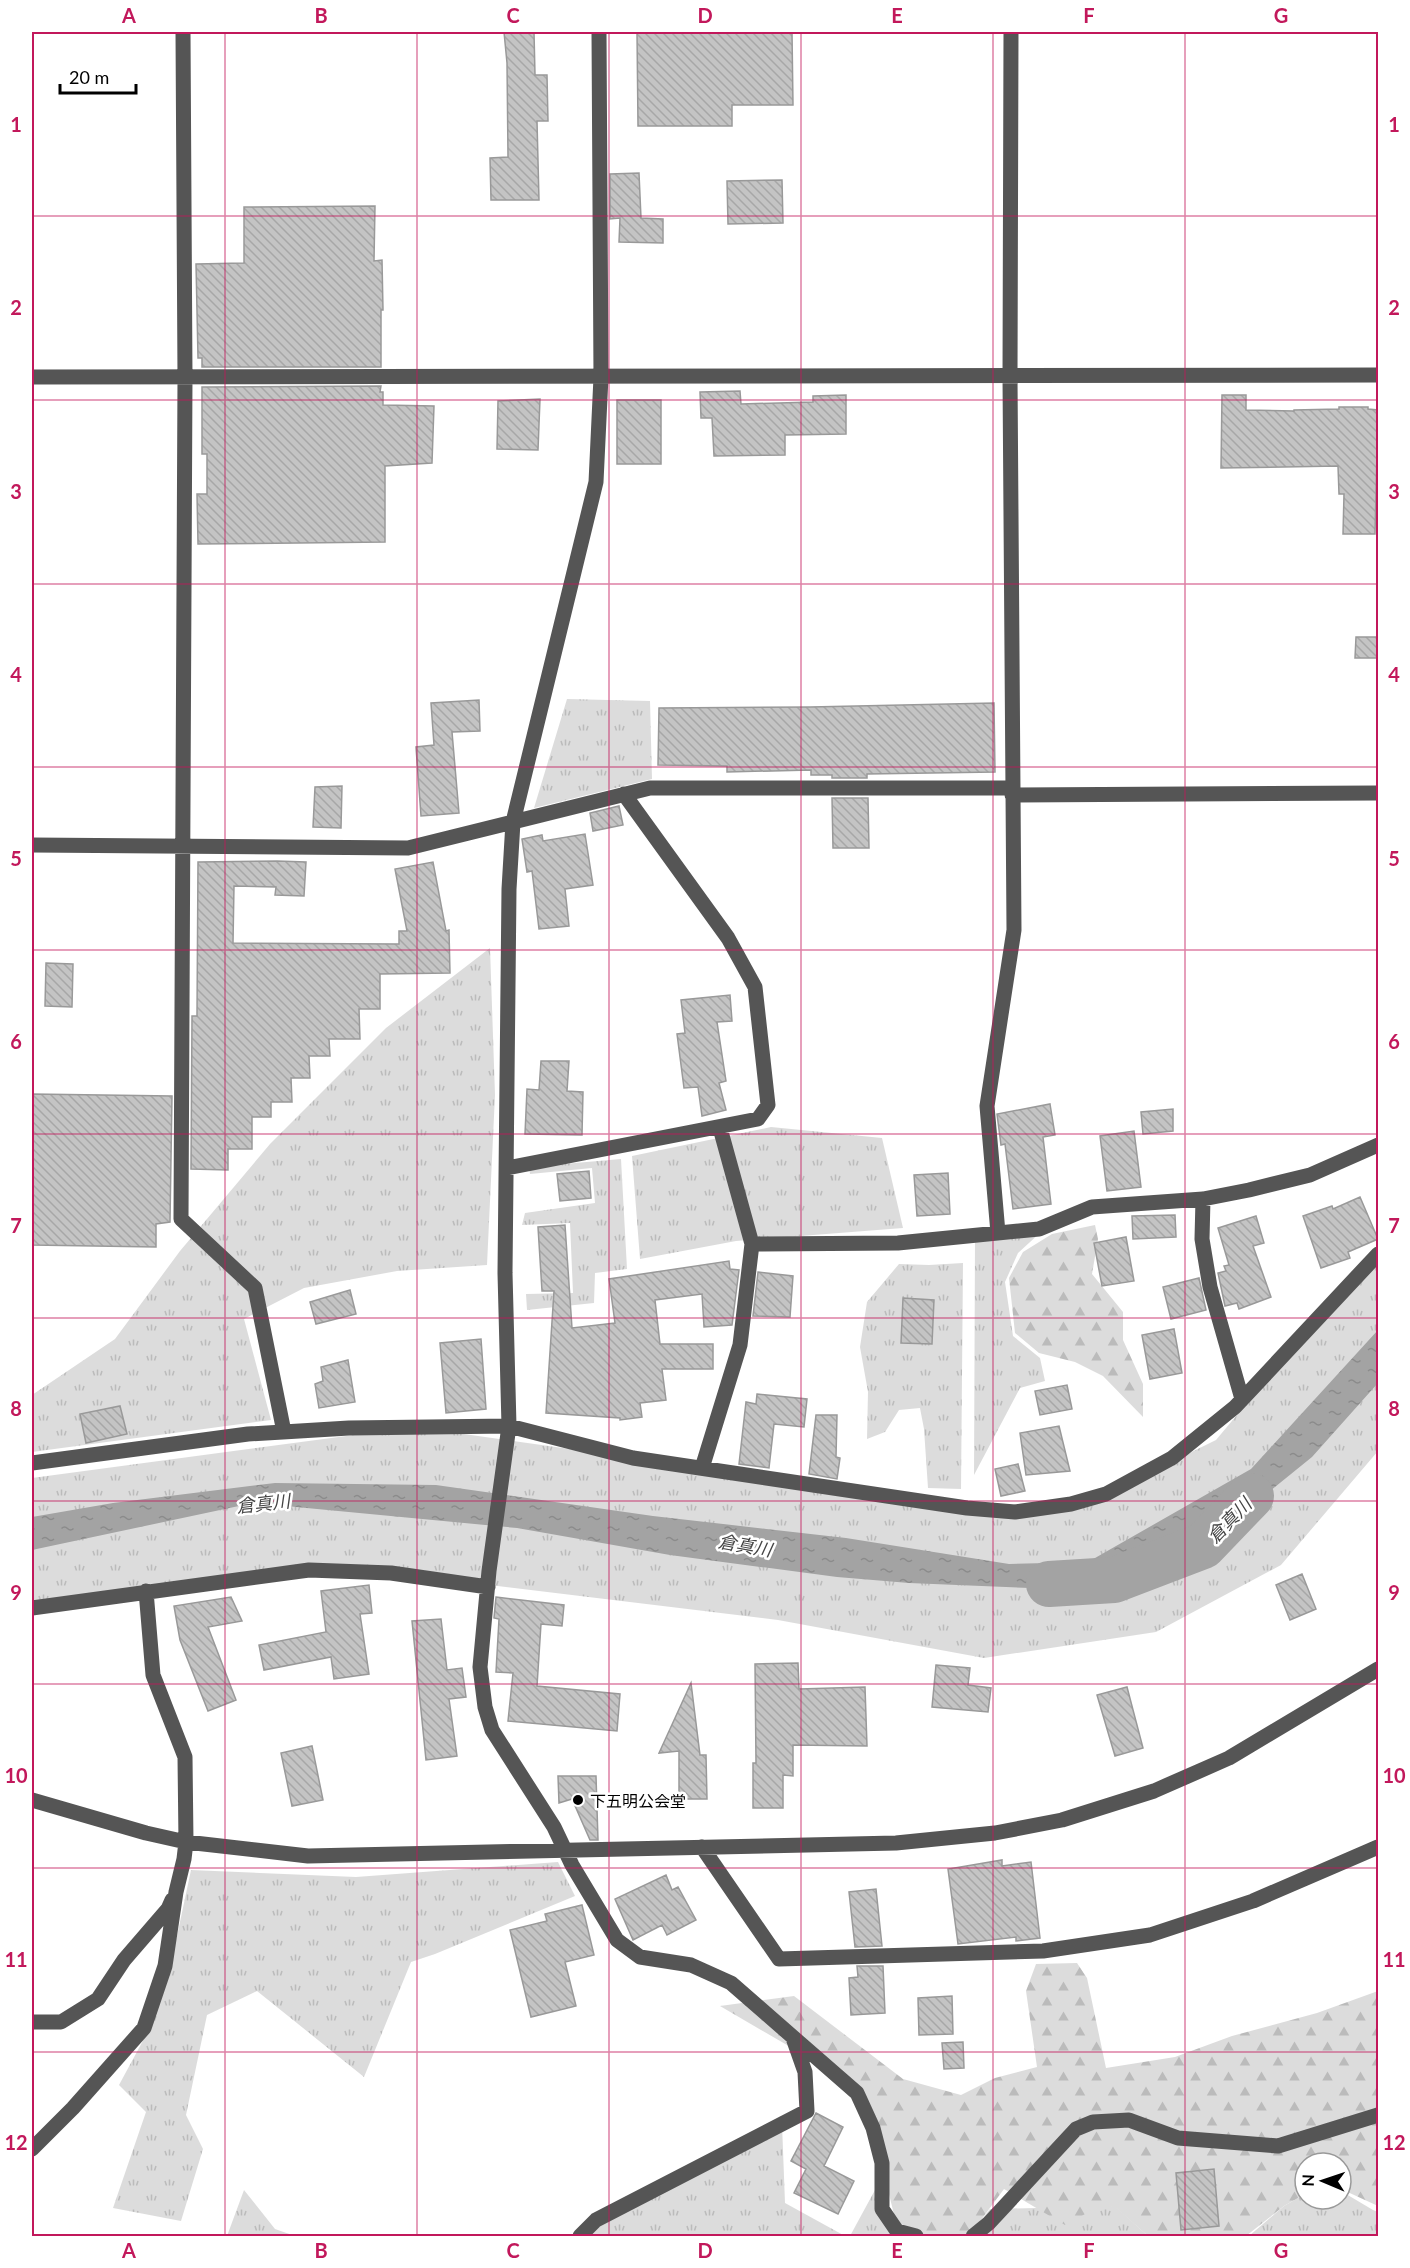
<svg xmlns="http://www.w3.org/2000/svg" width="1410" height="2268" font-family="Lato,'Noto Sans JP',sans-serif">
<style>
.grass{fill:url(#grass-tufts)}
.forest{fill:url(#forest-firs)}
.water{fill:url(#water-ripples)}
.lines{fill:none;stroke-linecap:round;stroke-linejoin:round}
.river{stroke:#a3a3a3;stroke-width:46}
.building{fill:url(#building-back-hatch);stroke:#999;stroke-width:1.5}
.minor{stroke:#555;stroke-width:15}
.grid{fill:none;stroke:#c2185b;stroke-width:1.5;stroke-opacity:0.55}
.poi-dot{fill:#000;stroke:#fff;stroke-width:2}
.labels{text-anchor:middle;dominant-baseline:central;stroke-width:5;stroke-linejoin:round;paint-order:stroke}
.poi-label{font-size:16px;fill:#000;stroke:#fff;text-anchor:start}
.water-label{font-size:18px;font-style:italic;fill:#444;stroke:#fff}
.neatline{fill:none;stroke:#c2185b;stroke-width:2}
.grid-label{font-size:20px;text-anchor:middle;font-weight:bold;fill:#c2185b}
</style>
<defs>
<pattern id="grass-tufts" width="24" height="20" patternUnits="userSpaceOnUse" patternTransform="scale(1.5)"><rect width="24" height="20" fill="#dcdcdc"/><path d="M3 7l-1-3M5 7V3M7 7l1-3M15 17l-1-3M17 17v-4M19 17l1-3" fill="none" stroke="#bbb"/></pattern>
<pattern id="forest-firs" width="22" height="20" patternUnits="userSpaceOnUse" patternTransform="scale(1.5)"><rect width="22" height="20" fill="#dcdcdc"/><path d="M5 1l3.5 6h-7zM16 11l3.5 6h-7z" fill="#bbb"/></pattern>
<pattern id="water-ripples" width="26" height="14" patternUnits="userSpaceOnUse" patternTransform="scale(1.5)"><rect width="26" height="14" fill="#a3a3a3"/><path d="M2 4q2-2 4 0t4 0M15 11q2-2 4 0t4 0" fill="none" stroke="#8b8b8b"/></pattern>
<pattern id="building-back-hatch" width="6" height="6" patternUnits="userSpaceOnUse" patternTransform="scale(1.5)"><rect width="6" height="6" fill="#c4c4c4"/><path d="M-1 5l2 2M0 0l6 6M5-1l2 2" fill="none" stroke="#a7a7a7"/></pattern>
</defs>
<rect width="100%" height="100%" fill="#fff"/>
<path class="grass" d="M567,699L650,701L652,779L534,808Z
M490,948L495,1095L487,1265L397,1271L304,1288L244,1319L271,1420L32,1452V1395L115,1339L180,1251L270,1144L386,1028Z
M771,1127L882,1138L903,1228L736,1241L640,1259L632,1156Z
M621,1159L627,1269L595,1273L594,1303L527,1310L526,1294L573,1293L570,1223L522,1225L525,1213L595,1203L592,1168L530,1174L529,1167Z
M1041,1232L1018,1253L1005,1282L1013,1336L1040,1358L1045,1381L1020,1388L974,1475L975,1241Z
M1378,1257V1451L1281,1565L1156,1632L984,1658L778,1620L391,1573L309,1570L32,1608V1478L414,1427L1015,1512L1106,1494L1216,1440L1324,1311Z
M963,1263L961,1489L928,1488L924,1429L920,1408L899,1410L885,1432L867,1439L868,1392L860,1347L867,1302L899,1264L929,1265Z
M558,1862L575,1896L435,1954L411,1962L364,2077L257,1991L207,2015L186,2115L203,2149L181,2221L113,2208L146,2112L119,2085L146,2035L177,1936L191,1870L356,1877Z
M782,2124L785,2203L845,2236H580Z
M881,2179L893,2236H850Z
M244,2190L275,2229L295,2236H227Z
M1341,2191L1373,2210L1378,2212V2236H1249L1284,2206L1305,2194V2199H1341Z
M1115,2206L1148,2236H969L990,2209Z"/>
<path class="forest" d="M1095,1225L1098,1239L1092,1274L1123,1312V1340L1143,1384V1417L1103,1376L1075,1362L1039,1353L1015,1333L1009,1278L1023,1252L1052,1234Z
M1077,1963L1087,1978L1106,2068L1175,2057L1232,2036L1317,2013L1378,1991V2206L1341,2189V2163H1305V2194L1284,2206L1246,2236H1148L1114,2206L1087,2213L1065,2225L1004,2189L969,2236H916L898,2231L873,2128L835,2073L720,2006L794,1996L903,2079L961,2095L995,2078L1037,2067L1026,1991L1036,1964Z"/>
<path class="water" d="M1378,1330V1383L1312,1457L1208,1541L1114,1580L1030,1588L909,1583L837,1577L670,1555L517,1528L253,1503L32,1550V1517L113,1503L275,1483L436,1485L653,1516L846,1538L1009,1564L1088,1562L1251,1469Z"/>
<g class="lines">
<path class="river" d="M1049,1584L1114,1580L1203,1546L1251,1496"/>
</g>
<path class="building" d="M504,32H534L535,75H547L548,121H537L539,200H491L490,158L508,157L507,63Z
M637,32H792L793,105H732V126H638Z
M639,173L641,218L663,219V243L619,242L620,218L610,219V174Z
M782,180L783,223L728,224L727,181Z
M375,206L374,261L382,260L383,310H381V367H202V358H198L196,264L244,263V207Z
M381,386L380,392H383V405L434,406L432,463L385,466V542L198,544L197,494H207V454H202V387Z
M740,391L741,404L813,402V396L846,395V434L785,435V455L714,456L712,418H701L700,392Z
M1222,395H1246V410L1294,411V410L1339,409V407H1368V409L1378,410L1375,534H1343L1344,494H1339L1338,466L1221,468Z
M540,399L538,450L497,449L498,401Z
M617,400H661V464H617Z
M1356,637H1378V658H1355Z
M479,700L480,731L452,732L459,813L421,816L416,747L434,745L431,703Z
M994,703L995,772L867,774V778H832V775H811V770L727,772V766L658,765L659,708L810,707Z
M342,786L341,828L313,827L315,787Z
M832,798H868L869,848H833Z
M619,806L623,825L593,831L590,813Z
M585,834L593,885L565,889L569,926L539,929L532,871L527,872L522,839L542,835L543,841Z
M277,861L306,862L304,896L275,895L276,887L234,886L233,943L399,944V931H407L395,869L433,862L446,931L449,930L450,973L380,974V1009H359L360,1039H329L330,1056H309L310,1078H291L292,1102H271V1117H252V1149H228V1170L191,1169L192,1016H197L198,862Z
M46,963L73,964L72,1007L45,1006Z
M730,995L732,1021L717,1022L726,1081L719,1083L726,1110L702,1116L698,1087L684,1088L677,1034L685,1033L681,1000Z
M541,1061H569L567,1091L583,1092L582,1135L525,1134L527,1089L539,1090Z
M32,1094L172,1096L170,1222L156,1224V1247L32,1245Z
M1050,1104L1055,1135L1043,1137L1051,1204L1013,1209L1005,1144L1001,1145L997,1114Z
M1173,1109V1131L1143,1134L1141,1112Z
M1134,1131L1141,1187L1107,1191L1100,1136Z
M589,1171L591,1198L560,1201L557,1174Z
M948,1173L950,1214L917,1216L914,1175Z
M1360,1197L1378,1239L1348,1252L1350,1258L1321,1268L1303,1216L1332,1206L1333,1209Z
M1175,1215L1176,1237L1133,1239L1132,1216Z
M1256,1216L1264,1243L1253,1246L1271,1297L1239,1309L1237,1303L1225,1306L1218,1273L1226,1271L1224,1266L1229,1265L1218,1228Z
M565,1225L572,1328L615,1323L609,1279L729,1261L730,1269L739,1270L732,1325L704,1327L702,1294L655,1300L660,1344H713V1369H662L666,1400L640,1403L642,1417L620,1420V1418L546,1413L554,1291H542L538,1227Z
M1126,1237L1134,1281L1102,1286L1094,1243Z
M758,1272L793,1276L790,1317L753,1316Z
M1199,1278L1206,1310L1171,1319L1163,1287Z
M350,1290L356,1314L316,1324L310,1302Z
M903,1298L934,1300L932,1344L901,1343Z
M1174,1329L1182,1373L1150,1379L1142,1335Z
M481,1339L486,1409L446,1413L440,1343Z
M348,1360L355,1402L319,1408L315,1384L323,1381L321,1367Z
M1067,1385L1072,1409L1040,1415L1035,1391Z
M757,1394L807,1399L804,1427L774,1424L769,1468L739,1464L746,1402L756,1404Z
M120,1406L127,1434L86,1443L80,1414Z
M816,1415H837L836,1457L840,1458L837,1479L809,1474Z
M1059,1426L1070,1471L1026,1475L1020,1433Z
M1018,1464L1025,1491L1001,1496L995,1469Z
M1302,1574L1316,1609L1290,1620L1276,1585Z
M369,1585L372,1613L360,1614L369,1674L334,1679L331,1657L264,1670L259,1645L326,1632L321,1591Z
M231,1597L242,1621L208,1627L236,1700L208,1711L180,1640L174,1606Z
M496,1597L564,1605L562,1626L541,1624L537,1686L620,1694L617,1731L508,1721L513,1673L496,1672L499,1619L494,1618Z
M441,1619L447,1670L462,1668L466,1697L449,1699L457,1756L426,1760L412,1621Z
M798,1663L799,1689L865,1687L867,1746L793,1745V1776L783,1775V1808H753V1763H756L755,1664Z
M936,1665L970,1668L968,1685L991,1688L988,1712L932,1707Z
M691,1683L700,1755H706L707,1799H679V1751L659,1753Z
M1127,1687L1143,1748L1115,1756L1097,1695Z
M312,1746L323,1800L292,1806L281,1753Z
M558,1776H596L598,1840H590L572,1799L559,1803Z
M1002,1860V1866L1031,1862L1040,1938L1016,1941V1937L958,1944L948,1869Z
M666,1875L672,1890L678,1887L696,1920L667,1935L662,1925L633,1940L615,1899Z
M876,1889L882,1946L855,1947L849,1892Z
M582,1905L594,1955L565,1962L576,2006L531,2017L510,1930L547,1921L545,1914Z
M857,1966H883L885,2013L851,2015L849,1978L858,1977Z
M952,1996L953,2034L919,2035L918,1998Z
M963,2042L964,2068L944,2069L942,2043Z
M816,2113L843,2127L824,2166L854,2181L838,2214L794,2193L806,2169L791,2161Z
M1214,2169L1219,2226L1181,2230L1176,2173Z"/>
<g class="lines">
<path class="minor" d="M183,32L185,377L181,1219L255,1288L284,1432
M599,32L601,377L596,482L513,822L509,889L505,1273L509,1426L489,1571L480,1667L485,1707L492,1730L554,1827L572,1865L617,1940L640,1957L691,1965L731,1983L857,2093L873,2128L882,2163V2209L897,2231L916,2236
M32,377L1378,375
M1012,795L1378,793
M32,845L408,848L650,788H1012
M507,1168L758,1119L768,1105L755,987L728,938L624,794
M1203,1199L1202,1239L1210,1287L1242,1399
M998,1233L987,1106L1014,930L1010,377L1011,32
M752,1244L898,1243L1039,1229L1092,1207L1203,1199L1249,1190L1310,1175L1378,1145
M32,1463L248,1434L349,1428L509,1426L633,1458L967,1508L1015,1512L1071,1504L1106,1494L1172,1458L1235,1407L1378,1254
M702,1468L740,1345L752,1244L720,1128
M32,1608L309,1570L391,1573L488,1587
M32,1800L146,1833L186,1842L308,1856L896,1843L995,1833L1062,1820L1154,1791L1229,1758L1378,1669
M702,1847L779,1959L1043,1951L1150,1935L1253,1901L1378,1847
M32,2022H61L98,1999L124,1960L168,1909L172,1900
M32,2149L73,2108L144,2028L165,1966L176,1892L184,1859L186,1842L185,1757L153,1675L146,1591
M580,2236L596,2220L807,2111L805,2072L793,2038
M973,2236L989,2223L1076,2129L1093,2122L1129,2120L1178,2138L1278,2146L1378,2115"/>
</g>
<path class="grid" d="M225,32V2236M417,32V2236M609,32V2236M801,32V2236M993,32V2236M1185,32V2236M32,216H1378M32,400H1378M32,584H1378M32,767H1378M32,950H1378M32,1134H1378M32,1318H1378M32,1501H1378M32,1684H1378M32,1868H1378M32,2052H1378"/>
<circle class="poi-dot" cx="578" cy="1800" r="6"/>
<g class="labels">
<g class="poi-label">
<text x="590" y="1800">下五明公会堂</text>
</g>
<g class="water-label">
<text transform="translate(263 1503) rotate(-6)">倉真川</text>
<text transform="translate(1229 1520) rotate(-46)">倉真川</text>
<text transform="translate(745 1545) rotate(10)">倉真川</text>
</g>
</g>
<rect width="1410" height="2268" fill="none" stroke="#ffffff" stroke-width="66"/>
<g transform="translate(1323 2181) rotate(272)"><circle r="28" fill="#ffffff" stroke="#999999" stroke-width="1.5"/>
<path d="M0-4.5L10 22L0 15L-10 22Z" fill="#000000"/>
<text y="-9" font-size="16" font-weight="bold" text-anchor="middle" fill="#000000">N</text>
</g>
<path d="M60 84v9h76v-9" fill="none" stroke="#000000" stroke-width="3"/>
<text x="69" y="84" font-size="18" fill="#000000" stroke="#ffffff" stroke-width="4.5" paint-order="stroke">20 m</text>
<rect x="33" y="33" width="1344" height="2202" class="neatline"/>
<g class="grid-label">
<text x="129" y="23">A</text>
<text x="321" y="23">B</text>
<text x="513" y="23">C</text>
<text x="705" y="23">D</text>
<text x="897" y="23">E</text>
<text x="1089" y="23">F</text>
<text x="1281" y="23">G</text>
<text x="16" y="132">1</text>
<text x="1394" y="132">1</text>
<text x="16" y="315">2</text>
<text x="1394" y="315">2</text>
<text x="16" y="499">3</text>
<text x="1394" y="499">3</text>
<text x="16" y="682">4</text>
<text x="1394" y="682">4</text>
<text x="16" y="866">5</text>
<text x="1394" y="866">5</text>
<text x="16" y="1049">6</text>
<text x="1394" y="1049">6</text>
<text x="16" y="1233">7</text>
<text x="1394" y="1233">7</text>
<text x="16" y="1416">8</text>
<text x="1394" y="1416">8</text>
<text x="16" y="1600">9</text>
<text x="1394" y="1600">9</text>
<text x="16" y="1783">10</text>
<text x="1394" y="1783">10</text>
<text x="16" y="1967">11</text>
<text x="1394" y="1967">11</text>
<text x="16" y="2150">12</text>
<text x="1394" y="2150">12</text>
<text x="129" y="2258">A</text>
<text x="321" y="2258">B</text>
<text x="513" y="2258">C</text>
<text x="705" y="2258">D</text>
<text x="897" y="2258">E</text>
<text x="1089" y="2258">F</text>
<text x="1281" y="2258">G</text>
</g>
</svg>
